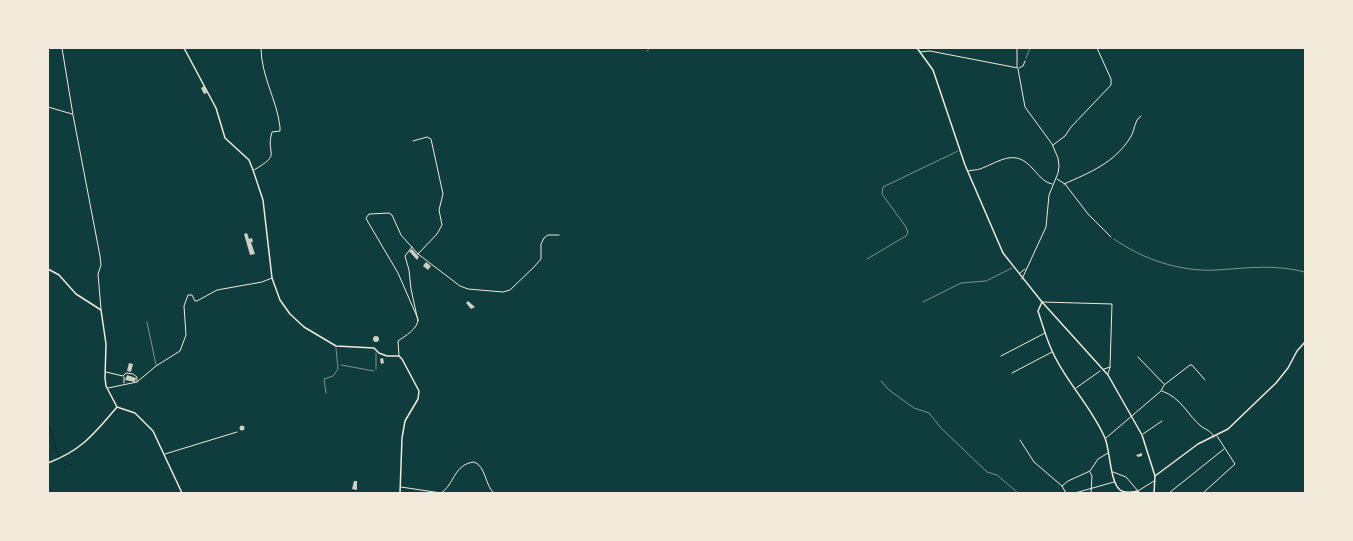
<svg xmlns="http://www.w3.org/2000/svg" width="1353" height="541" font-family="'Asap Condensed',sans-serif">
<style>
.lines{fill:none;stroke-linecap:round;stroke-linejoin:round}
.stream{stroke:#0a2a2b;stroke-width:1}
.building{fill:#cfcfc3}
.path{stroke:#f1e9da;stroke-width:0.5}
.service{stroke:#f1e9da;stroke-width:0.5}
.minor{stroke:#f1e9da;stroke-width:1}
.tertiary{stroke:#f1e9da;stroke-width:1.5}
.secondary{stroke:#f1e9da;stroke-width:1.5}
</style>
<rect width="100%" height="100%" fill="#0f3d3e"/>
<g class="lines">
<path class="stream" d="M48,422C54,436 54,462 72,465"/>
</g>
<path class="building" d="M204,86L207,93L204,94L201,88Z
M247,233L249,239L252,238L253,242H251L255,254L250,255L244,234Z
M412,249L419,257L417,260L409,251Z
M426,262L431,266L428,270L423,266Z
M468,301L475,307L471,309L466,303Z
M373 339a3 3 0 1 1 6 0a3 3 0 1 1-6 0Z
M383,358L384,363L381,364L380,359Z
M129,363L133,364L131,372L127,371Z
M127,375L136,378L135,382L125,380Z
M239.5 428a2.5 2.5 0 1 1 5 0a2.5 2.5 0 1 1-5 0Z
M1142,453V456L1138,457L1136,455Z
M354,481H357V490L352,489Z"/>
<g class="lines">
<path class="path" d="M1026,58L1030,48
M1114,239C1144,260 1181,272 1217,270C1248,268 1274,264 1305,272
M867,259L906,236L908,233L906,227L882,194L883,187L958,151
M923,302L961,283L986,281L1012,268
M341,365L374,371
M881,381L889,390L914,408L929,413L941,428L987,472L997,475L1018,493"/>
<path class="service" d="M647,51L650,48
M147,322L156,365
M376,369V353
M326,393L324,379L333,376L338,369L336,348"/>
<path class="minor" d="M62,48L73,115L100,256L101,265L98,274L101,309
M920,52L930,51L1018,68
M1017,67V48
M1019,68L1023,66L1025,61
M1018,69L1025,107L1052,144L1058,158L1059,166L1058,173L1049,195L1046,227L1022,279
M48,107L72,114
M413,141L427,137L431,139L443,194L439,210L442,225L437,234L418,254
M1053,145L1065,136L1071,127L1111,85V79L1097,48
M254,170C283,153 265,156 272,132L280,131V127C277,100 261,76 261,48
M968,171C972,170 977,170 980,169C1001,161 1015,148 1033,169C1039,175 1043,182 1052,184
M1057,179L1065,184L1088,214L1111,237
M1064,184C1091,172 1114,163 1130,138C1135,131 1134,120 1141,116
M412,247L405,256L409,270L411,289L418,321
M1020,273L1025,269
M1042,302L1112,304L1110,367L1108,374
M399,356L398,341C405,336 418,329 418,319L398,273L368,222L366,218L369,214L389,213L392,215L401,235L418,254L460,286L468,289L503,292L510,290L534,267L541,259V244L544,238L548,235H559
M1001,356L1045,333
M1138,357L1164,384
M1104,369L1110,367
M106,372L123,376L126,373L133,374L137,377V381
M1012,373L1052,352
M124,377V383
M137,382L156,366L180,351L186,335L184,306L188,295H192L195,301H197L217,290L262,282L272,278
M108,388L137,382
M1076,388L1100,371
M1162,391C1182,398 1187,415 1202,427C1207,430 1211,431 1214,437
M1143,434L1162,421
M1106,438L1161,391L1164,385L1190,365H1192L1205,380
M1020,440L1034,462L1062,486L1066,493
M165,454L237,432
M1090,472L1092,476L1091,493
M1113,472L1126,477L1138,491L1154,481
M1062,486L1068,481L1090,471L1098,459L1108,453
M401,487L441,493C454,485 454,464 474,462C486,466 485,486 494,493
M1075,493L1114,482
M1169,493L1224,449
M1203,493L1235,464L1217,436"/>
<path class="tertiary" d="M184,48L216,108L225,138L249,160L253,170L263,200L272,278L280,300L290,314L304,327L336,346L374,348L379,353L387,356H399L402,359L419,391L418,399L405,421L402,438L400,493
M48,269L59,275L76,294L101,310L106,344L105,378L106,386L117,407L135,413L153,431L182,493
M1042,302L1038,311C1043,326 1047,342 1055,357C1069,385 1092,408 1105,438C1110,450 1110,482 1120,490C1125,494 1133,492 1138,491L1139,493
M48,463C82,450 94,434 117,407
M1155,476L1198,444L1228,429L1276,383L1288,368L1297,351L1305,342"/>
<path class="secondary" d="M917,48L933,70L965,165L1003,253L1042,302L1108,375L1142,435L1155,476L1154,493"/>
</g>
<rect width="1353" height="541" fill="none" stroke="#f1e9da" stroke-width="98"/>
</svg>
